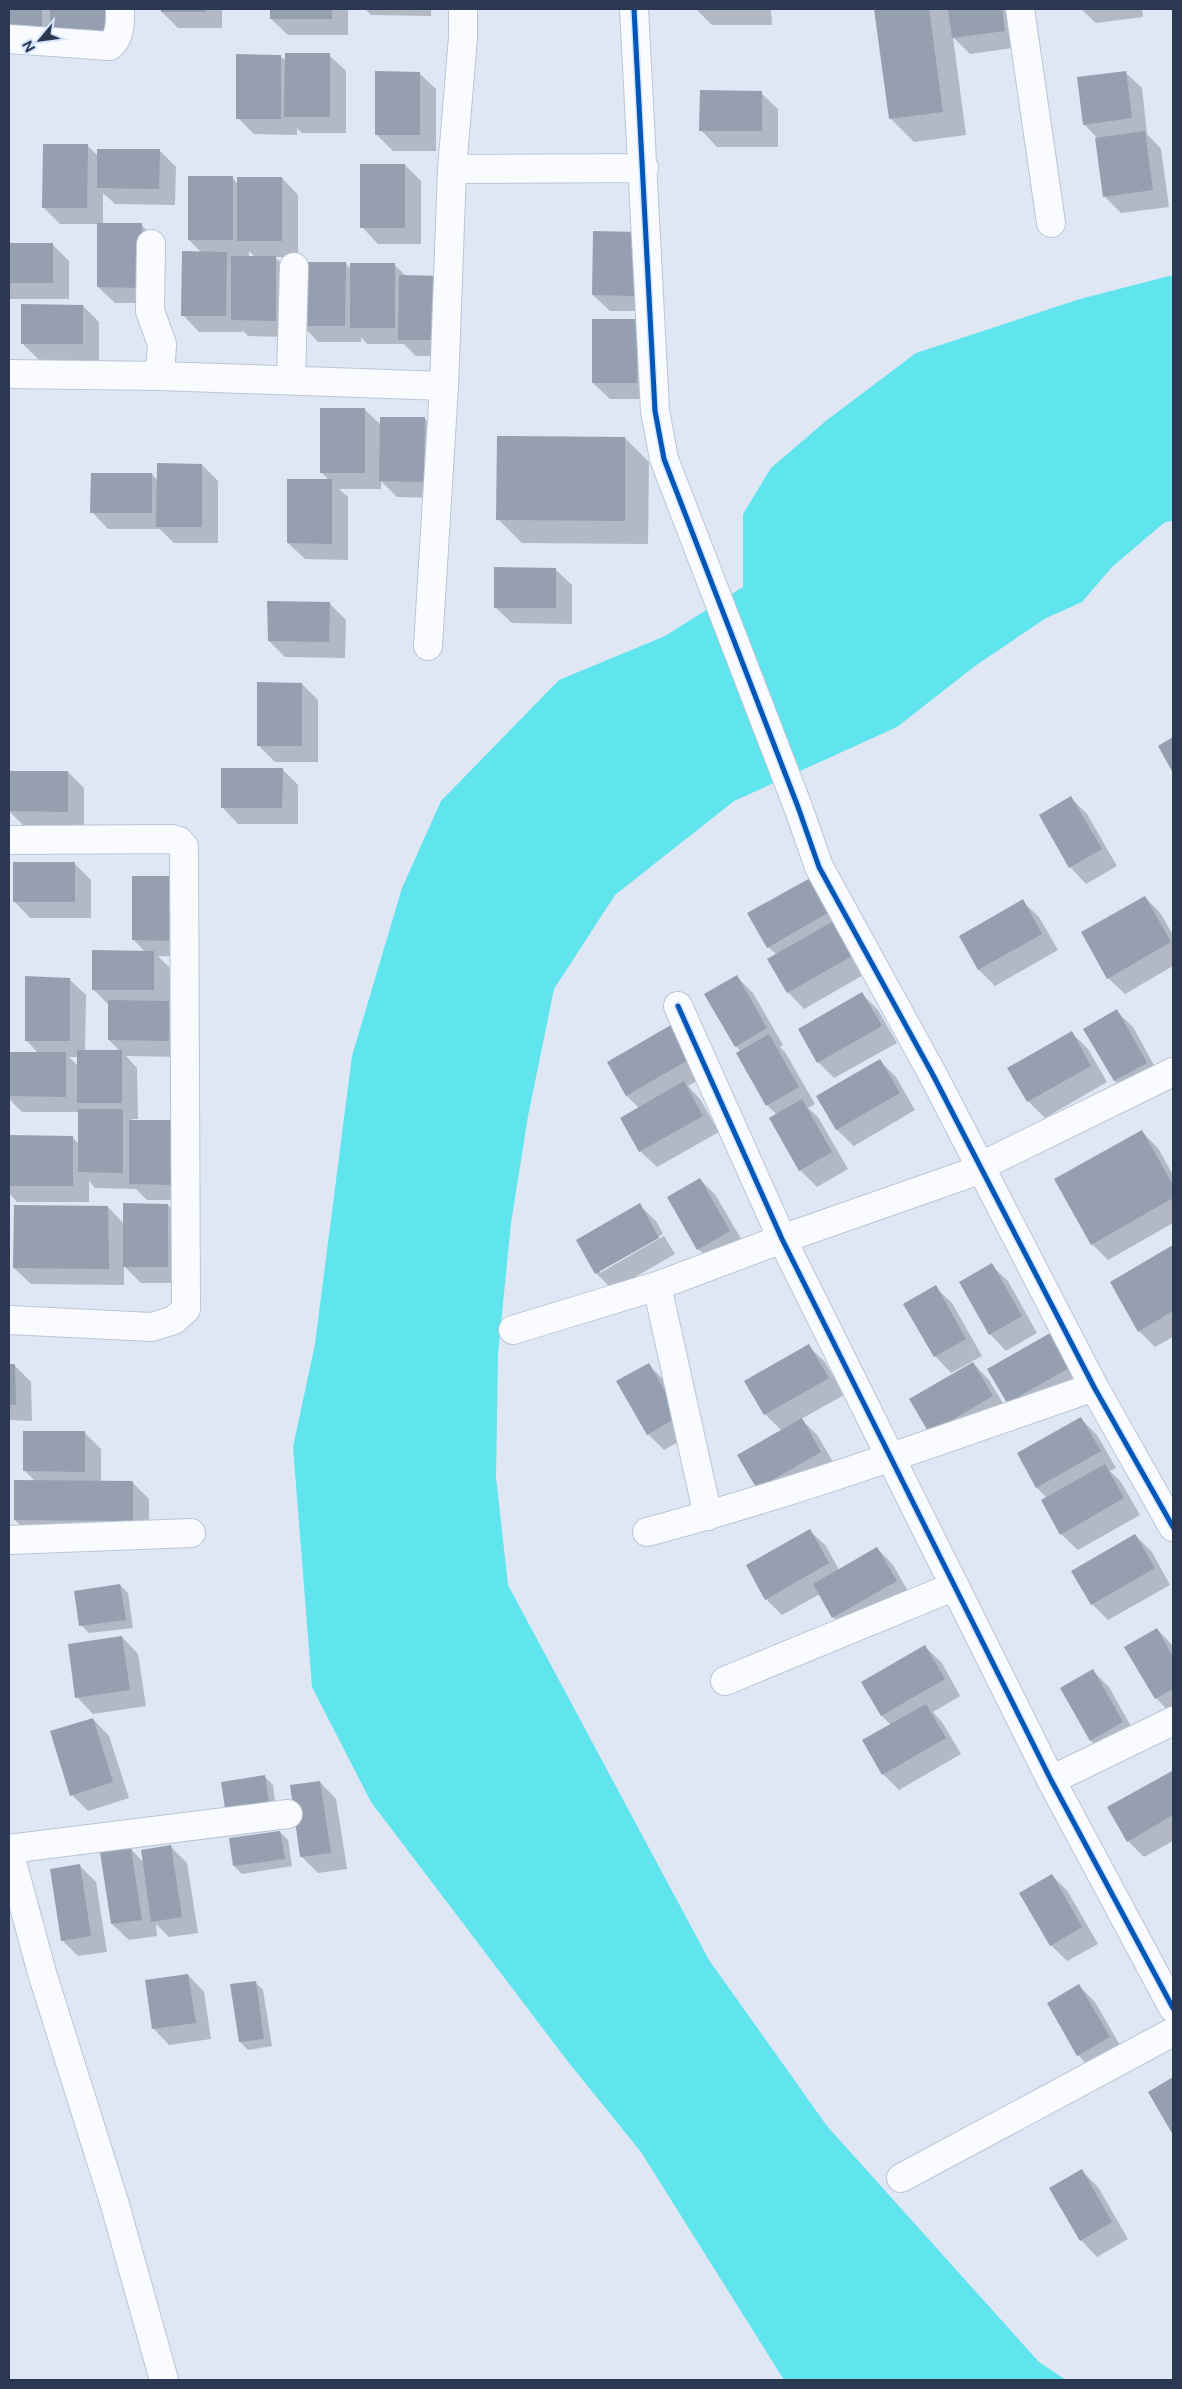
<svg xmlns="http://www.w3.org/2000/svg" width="1182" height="2389" font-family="'Public Sans',sans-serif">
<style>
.water{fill:#60e4ee}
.shadow{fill:#0003;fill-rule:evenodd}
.building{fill:#969fb0}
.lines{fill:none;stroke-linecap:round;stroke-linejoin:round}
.minor-casing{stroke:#bac6d8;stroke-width:30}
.minor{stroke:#fafbfe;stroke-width:28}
.cycleway-casing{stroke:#d6e5fe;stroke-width:8}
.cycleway{stroke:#0057b8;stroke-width:5}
</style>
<rect width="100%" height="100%" fill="#dfe7f5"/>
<path class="water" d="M1173,275V521L1165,522L1112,567L1082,602L1046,618L975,666L897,727L734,801L615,895L554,989L528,1116L511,1223L498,1354L496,1477L508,1585L709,1960L827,2126L1039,2362L1066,2380H784L641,2152L569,2063L371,1802L312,1687L293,1447L315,1344L352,1056L402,888L441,801L559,680L665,636L743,587V514L771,468L827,420L916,353L1080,299Z"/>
<path class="shadow" d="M9,9H128V46H68L9,43Z
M162,9H222V28H178L162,12Z
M271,9H348V35H288L271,19Z
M365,9H431V16L371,15Z
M696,9H771L772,25H712Z
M875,9H1015L1020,47L970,54L953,37L966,135L914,142L890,118Z
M1081,9H1142L1143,17L1096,23Z
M329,55L346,71V133H302L297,128V135L254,134L238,118L280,56L286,61Z
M1125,72L1142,88L1147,134L1161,149L1169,207L1121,213L1104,196L1098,139L1084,124Z
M419,73L436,89V151H393L376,134Z
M761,93L778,109V147H717L701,130Z
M87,145L99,157L159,150L176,167L175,205L115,204L103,193V224L141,225L158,241V303H115L98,287V224H60L44,208Z
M405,165L421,181V244H378L362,227Z
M232,177L238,184L282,178L298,195V257H275L292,274V337L248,336L242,330V332H199L183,315L202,253L189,240ZM249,251L256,258H249Z
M594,233L653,311H610L593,295Z
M9,244H52L69,261V299H9Z
M345,263L351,269L395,265L407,277L459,293L460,356H416L404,344H367L361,337V342H318L302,325Z
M83,306L99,322V360H39L22,343Z
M636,320L653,399H610L593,383Z
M365,410L381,425L424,418L440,435V498L397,497L381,481V489H339L348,497V560L305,559L288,543L330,481L321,472Z
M625,438L649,462L648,544L522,543L498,519Z
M202,465L218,481V543H174L160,529H108L92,512L152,474L158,481Z
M555,569L572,585V624L512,623L495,607Z
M329,603L346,620L345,658L285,657L269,641Z
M302,684L318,700V762H275L258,745Z
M282,769L298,785V824H238L222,807Z
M9,772H68L84,788V827L24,826L9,811Z
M1071,798L1087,814L1117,866L1086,884L1070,867Z
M74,863L91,880V918H30L14,901Z
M133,878L193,957L158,956L170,968V1003L185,1019V1057L126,1056L137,1068L138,1119H131L190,1200H147L136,1189L95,1188L89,1181V1202H17L9,1193V1137H72L79,1144V1112H22L9,1099V1053H38L26,1040L69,979L86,995L85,1051H120L109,1040V1005L94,990L145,952L134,940ZM69,1057H78V1066Z
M812,878L867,973L804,1009L788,992L777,955L768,947Z
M1145,897L1161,914L1173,935V966L1125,994L1108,978Z
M1022,901L1039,917L1058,950L995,986L979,970L961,937Z
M737,977L753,993L783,1045L780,1047L785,1052L815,1104L808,1108L818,1117L848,1169L817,1187L800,1170L771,1118L777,1115L768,1106L738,1054L741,1052L736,1046Z
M861,993L878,1010L897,1043L834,1078L818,1062Z
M1116,1011L1133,1027L1162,1080L1131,1097L1115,1081L1085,1029Z
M670,1027L706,1076L688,1086L700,1099L719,1132L657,1167L640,1151L639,1108L627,1096L608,1062Z
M1072,1033L1088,1049L1107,1082L1045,1118L1028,1101L1009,1068Z
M880,1061L896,1077L915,1110L854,1146L837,1130L818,1096Z
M1141,1131L1158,1148L1173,1175V1223L1108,1260L1092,1244Z
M700,1179L716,1196L746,1247L715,1265L698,1249Z
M168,1205L184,1221V1283H141L124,1266V1285L31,1284L14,1268L108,1207L124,1224Z
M639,1205L656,1221L663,1234L600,1270V1273L664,1236L675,1254L613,1290L596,1273L577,1240Z
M1173,1247V1337L1155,1347L1139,1331L1111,1282Z
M991,1265L1008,1281L1037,1333L1006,1351L990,1334Z
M935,1287L952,1303L982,1356L951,1373L935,1356Z
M1052,1334L1087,1384L1008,1402Z
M808,1346L825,1362L844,1395L801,1419L818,1436L837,1469L758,1489L782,1431L765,1414Z
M973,1363L989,1380L1009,1413L930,1433Z
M648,1364L665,1381L694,1433L664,1450L648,1434Z
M9,1366H15L31,1382L32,1421L9,1420Z
M1081,1419L1097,1435L1116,1468L1110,1471L1121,1482L1140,1515L1078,1550L1061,1534L1047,1498L1037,1488L1019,1454Z
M85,1433L101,1449V1482H132L149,1499V1537L32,1536L15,1520L36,1482L25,1471Z
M809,1530L826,1546L839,1570L877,1548L893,1565L912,1598L850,1633L833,1617L820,1594L782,1615L766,1599Z
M1135,1535L1152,1552L1170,1585L1108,1620L1092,1604Z
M120,1585L128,1593L133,1628L89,1633L81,1625Z
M1157,1629L1173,1646L1172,1715L1156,1698Z
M122,1637L138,1654L146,1706L93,1714L77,1697Z
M925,1647L942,1663L960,1696L933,1712L942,1722L961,1754L899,1790L883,1774L891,1725L882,1716L863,1682Z
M1093,1671L1109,1687L1138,1739L1108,1757L1091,1741L1062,1689Z
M93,1719L109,1736L129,1798L88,1811L72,1795Z
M1171,1772L1173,1774V1841L1144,1857L1128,1841Z
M265,1777L273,1785L276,1810L227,1808L223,1783Z
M320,1782L336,1799L347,1869L318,1873L301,1856Z
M280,1832L288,1840L292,1866L242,1874L234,1866Z
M171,1847L187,1863L198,1933L169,1937L156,1924L157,1936L129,1940L112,1924L131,1849L144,1863Z
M80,1866L96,1882L107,1952L78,1956L62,1940Z
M1052,1875L1068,1892L1098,1944L1067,1961L1051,1945Z
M188,1975L204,1992L211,2039L169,2045L153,2028Z
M255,1982L263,1990L272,2046L248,2050L240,2042Z
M1079,1986L1095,2002L1125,2054L1094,2072L1078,2055Z
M1173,2079V2133L1150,2092Z
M1082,2171L1098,2187L1128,2239L1097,2257L1081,2240Z"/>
<path class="building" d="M9,9H42V28L9,27Z
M50,9H112V31H50Z
M161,9H206V12H161Z
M270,9H332V19H270Z
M874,9H929L943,112L889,119Z
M948,9H1002L1005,31L952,38Z
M285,53H330V117H284Z
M236,54L281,55V119H236Z
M375,71L420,72V135H375Z
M1126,71L1132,118L1083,125L1077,77Z
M700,90L762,91V131H699Z
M1145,131L1153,190L1103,197L1095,138Z
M43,144H88L87,208H42Z
M97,149H160L159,189L97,188Z
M360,164H405V228H360Z
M188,176H233V240H188Z
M237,177H282V241H237Z
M97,223H142V288L97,287Z
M593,231L638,232L637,296L592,295Z
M9,243H53V283H9Z
M182,251L227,252L226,316H181Z
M231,256H276V321L231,320Z
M301,262H346L345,326H301Z
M350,263H395V328H350Z
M399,275L444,276V340H398Z
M21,304L83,305V344H21Z
M592,319H637V383H592Z
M320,408H365V473H320Z
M380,417H425L424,482L379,481Z
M497,436L625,437V521L496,520Z
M157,463L202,464V527H156Z
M91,473H152V513H90Z
M287,479H332V544L287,543Z
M494,567L556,568V608H494Z
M267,601L330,602L329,642L268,641Z
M257,682L302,683V746H257Z
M1173,737V773L1158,746Z
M221,768H283L282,808H221Z
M9,771H68V812L9,811Z
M1071,796L1102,849L1069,868L1039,815Z
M13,862H75V902H13Z
M132,876H177V941L132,940Z
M812,877L831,911L767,948L747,913Z
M1145,896L1171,942L1107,979L1081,932Z
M1023,899L1042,934L978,970L959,936Z
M832,922L852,956L787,993L767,959Z
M92,950L154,951V990H92Z
M737,975L767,1028L735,1047L704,994Z
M25,976L70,978V1041H25Z
M862,992L882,1026L817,1063L798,1029Z
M108,1000L169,1001V1041L108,1040Z
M1117,1009L1147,1063L1114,1081L1083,1029Z
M671,1025L690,1059L626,1096L607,1062Z
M1072,1031L1091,1066L1027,1102L1007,1068Z
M769,1034L799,1087L766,1106L736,1053Z
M77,1050H122V1103H77Z
M9,1052H66V1097L9,1096Z
M880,1059L900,1093L836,1130L816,1096Z
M684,1081L703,1116L639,1152L620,1118Z
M802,1099L832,1152L799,1171L769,1118Z
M78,1109H123V1173L78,1172Z
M129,1120H174V1185L129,1184Z
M1142,1130L1173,1185V1198L1091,1245L1054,1179Z
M9,1135L73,1136V1186H9Z
M700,1178L730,1231L697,1250L667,1197Z
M123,1203L168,1204V1267H123Z
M640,1203L659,1238L595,1274L576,1240Z
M14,1205L108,1206L109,1269L13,1268Z
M1173,1245V1311L1138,1332L1110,1282Z
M992,1263L1022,1316L989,1335L959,1282Z
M936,1285L966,1339L934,1357L903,1304Z
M1052,1332L1071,1367L1007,1403L987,1369Z
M809,1344L829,1378L764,1415L744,1381Z
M973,1362L993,1396L929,1433L909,1399Z
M649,1363L679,1416L647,1435L616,1381Z
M9,1364H15L16,1405H9Z
M1081,1417L1101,1451L1036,1488L1017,1453Z
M802,1418L821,1452L757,1489L737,1455Z
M23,1431H85V1472L23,1471Z
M1105,1464L1124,1498L1060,1535L1041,1500Z
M14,1480L133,1481V1521L14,1520Z
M810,1529L829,1563L765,1600L746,1565Z
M1135,1534L1155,1568L1091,1605L1071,1571Z
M877,1547L897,1581L832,1618L813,1584Z
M120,1584L126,1620L79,1626L74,1591Z
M1157,1628L1173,1657V1689L1155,1699L1124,1647Z
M122,1636L130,1690L75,1698L68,1644Z
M925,1645L945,1679L881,1716L861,1682Z
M1093,1669L1123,1722L1090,1741L1060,1688Z
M926,1704L946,1738L882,1775L862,1740Z
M93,1718L113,1782L70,1796L50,1731Z
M1172,1771L1173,1815L1127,1842L1107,1807Z
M265,1775L269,1802L225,1808L221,1782Z
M320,1781L331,1853L300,1857L290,1785Z
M280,1831L285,1859L233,1866L229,1838Z
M171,1845L182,1917L151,1922L141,1850Z
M131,1848L142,1920L111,1924L100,1852Z
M80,1864L91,1936L61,1941L50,1869Z
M1052,1874L1082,1927L1050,1946L1019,1893Z
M188,1974L196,2023L152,2029L145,1980Z
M256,1981L264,2039L239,2042L230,1984Z
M1079,1984L1110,2037L1077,2056L1047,2003Z
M1173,2077V2135L1148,2092Z
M1082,2169L1112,2222L1080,2241L1049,2188Z"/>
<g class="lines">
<g class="minor-casing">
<path id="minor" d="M634,9L655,411L664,459L798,807L819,867L933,1075L1094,1387L1173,1527
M1020,9L1051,223
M9,39L110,46C121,36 120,22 120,9
M452,169L644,168
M151,244L150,311L162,344L160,376
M9,374L160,376L444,386
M291,380L294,267
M428,646L444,386L452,169L463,37V9
M9,840L172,839L179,841L184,847L186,1309L174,1320L152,1327L9,1320
M678,1006L782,1239L1051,1780L1173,2008
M981,1166L1173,1072
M657,1286L708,1516
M513,1330L657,1286L782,1239L982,1169
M647,1532C799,1492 946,1438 1094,1387
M9,1540L191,1533
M725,1681L955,1586
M1051,1780L1173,1721
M9,1849L288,1814
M9,1851L42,1973L115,2205L164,2380
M901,2178L1173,2032"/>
</g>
<use href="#minor" class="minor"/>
<g class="cycleway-casing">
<path id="cycleway" d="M634,9L655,411L664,459L798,807L819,867L933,1075L1094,1387L1173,1527
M678,1006L782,1239L1051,1780L1173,2008"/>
</g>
<use href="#cycleway" class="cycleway"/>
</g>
<rect width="1182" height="2389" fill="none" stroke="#2a3951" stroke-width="20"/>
<g transform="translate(40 40) rotate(241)" stroke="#d6e5fe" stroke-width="4" paint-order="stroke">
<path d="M0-4L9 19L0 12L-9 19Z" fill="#2a3951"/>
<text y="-8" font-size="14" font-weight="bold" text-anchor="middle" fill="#2a3951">N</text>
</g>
</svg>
